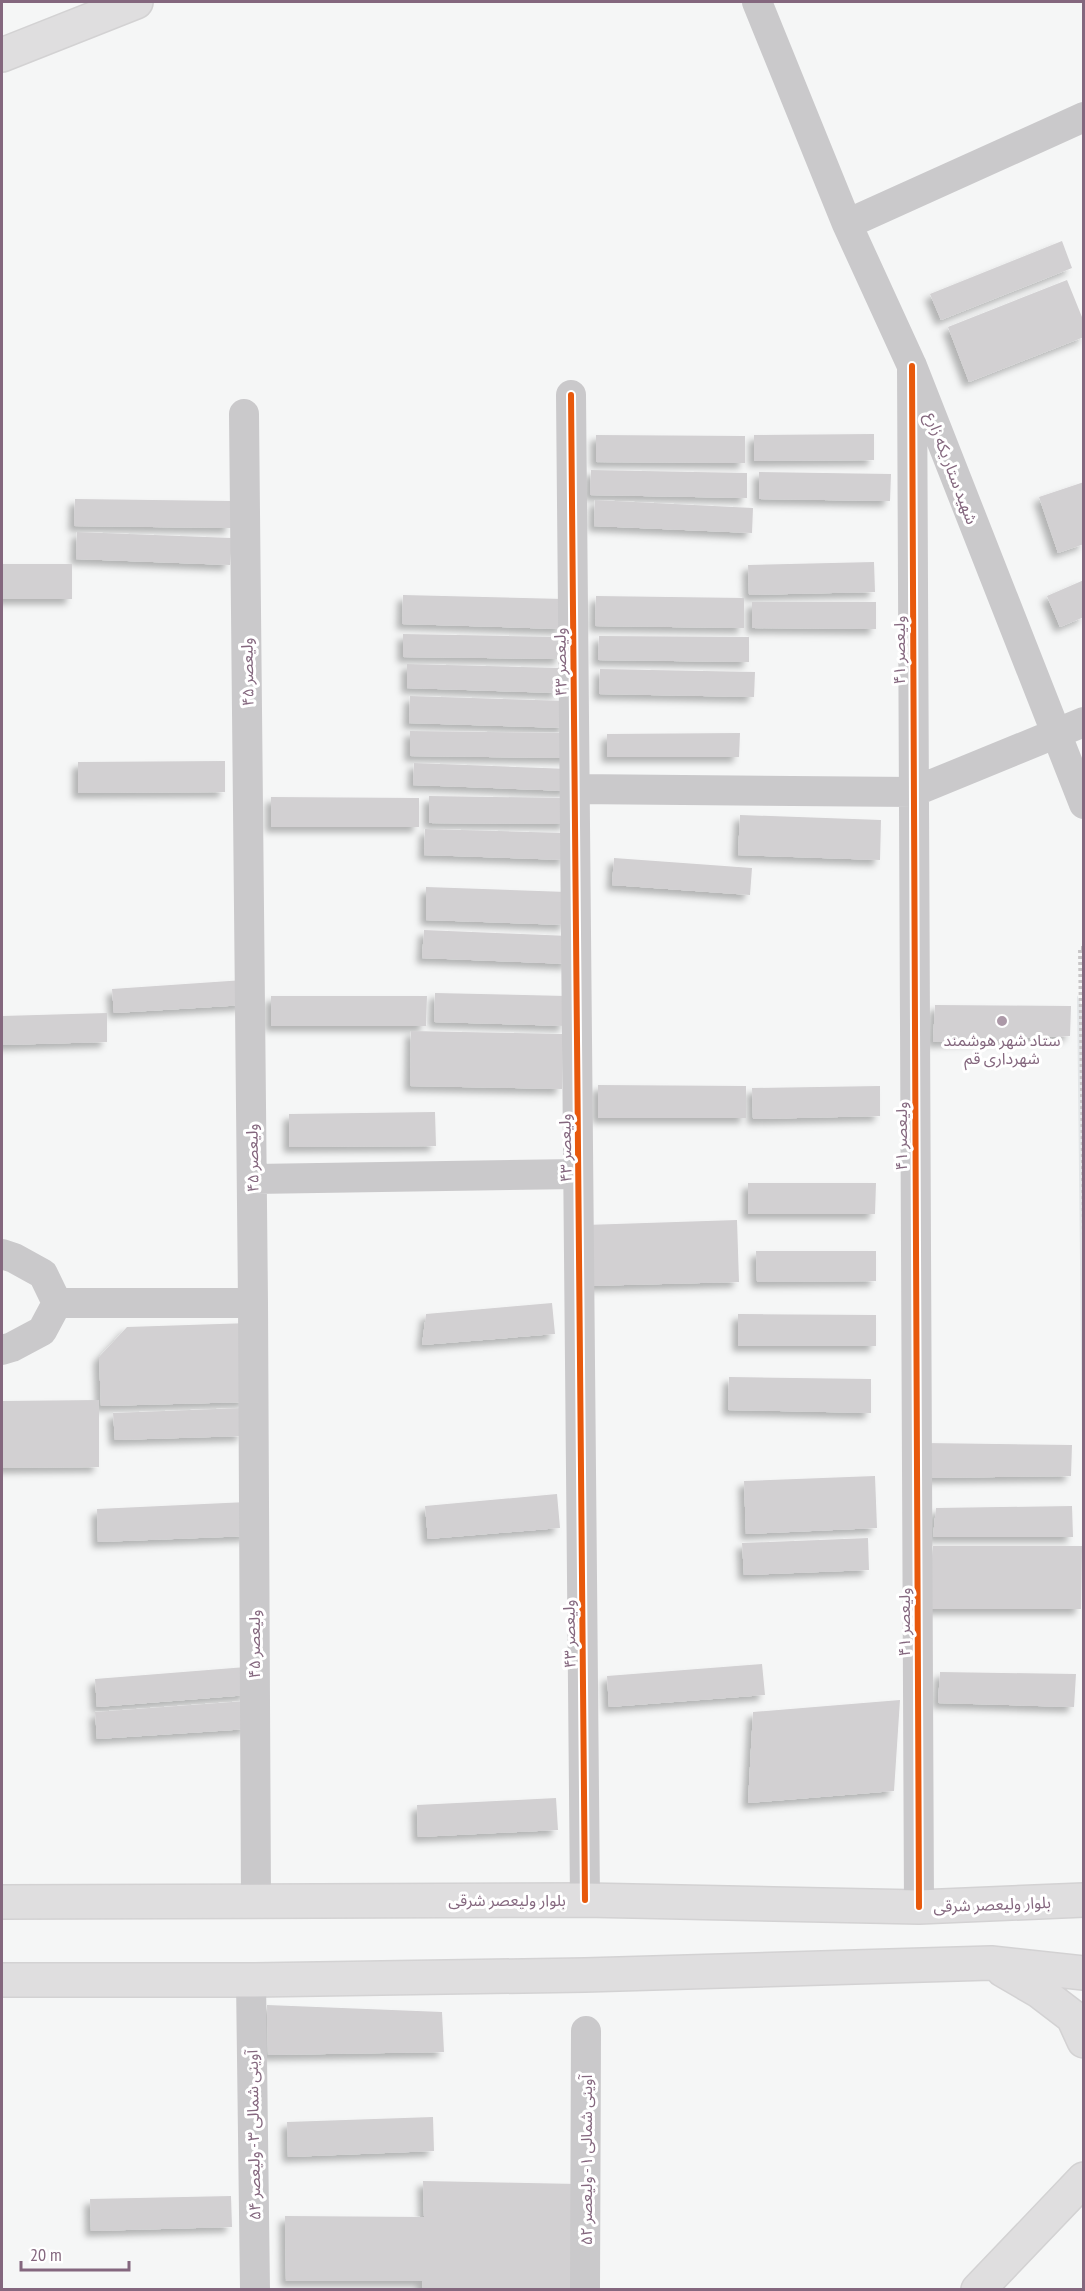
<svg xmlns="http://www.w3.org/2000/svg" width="1085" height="2291" font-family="'PT Sans Narrow','Noto Sans Arabic',sans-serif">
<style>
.green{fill:#e3e6e8}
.building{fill:#d2d0d2;filter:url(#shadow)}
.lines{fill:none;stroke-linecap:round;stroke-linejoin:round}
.secondary-casing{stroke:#d3d2d3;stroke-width:36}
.primary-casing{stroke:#d3d2d3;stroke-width:36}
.path{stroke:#c8c6c7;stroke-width:4;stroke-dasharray:3 3;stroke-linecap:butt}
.street{stroke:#cac9cb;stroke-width:30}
.secondary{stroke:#dfdedf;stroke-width:33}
.primary{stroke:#dfdedf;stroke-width:33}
.cycleway-casing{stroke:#fff;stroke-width:10}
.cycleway{stroke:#e8590c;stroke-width:6}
.poi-dot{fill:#ac99a8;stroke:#fff;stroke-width:2}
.labels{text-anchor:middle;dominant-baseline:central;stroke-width:6;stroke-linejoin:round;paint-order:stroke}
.street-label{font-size:16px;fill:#84677e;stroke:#fff}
.poi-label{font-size:16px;fill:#84677e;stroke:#fff}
</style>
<defs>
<filter id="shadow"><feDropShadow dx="-5.5" dy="5.5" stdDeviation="3" flood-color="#0004"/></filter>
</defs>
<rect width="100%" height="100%" fill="#f5f6f6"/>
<path class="green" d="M1077,995L1084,1011L1083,1528Z"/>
<path class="building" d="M1062,241L1072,268L941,320L930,294Z
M1067,280L1084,322V337L969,382L948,327Z
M874,434V460L754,461V435Z
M596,435L745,436V463L596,462Z
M591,470L747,473V498L590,495Z
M759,472L891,474L890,501L759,499Z
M1084,482V544L1058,553L1039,497Z
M75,499L232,501L231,528L74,526Z
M595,500L753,508L752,533L594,526Z
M77,532L232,538L230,565L76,559Z
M874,562L875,592L749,595L748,565Z
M2,564H72V599H2Z
M1084,580V617L1060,627L1047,596Z
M403,595L564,599L563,629L402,624Z
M596,596L744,598V628L595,626Z
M752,602H876V629L752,628Z
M403,634L561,637V659L403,657Z
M599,636L749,637V662L598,660Z
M407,664L560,668L559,693L407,688Z
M600,669L755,672L754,697L599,694Z
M410,696L567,701L566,728L409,723Z
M410,731L573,733V758L410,756Z
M740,733L739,757H607V734Z
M225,761V792L78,793V762Z
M414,763L570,769L569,791L413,785Z
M429,796L568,798L567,824L429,823Z
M271,797L419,798V827H271Z
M740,815L881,820L880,860L738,855Z
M425,829L566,833V860L424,855Z
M614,858L752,868L750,895L612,885Z
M426,887L567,892L566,925L426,920Z
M424,930L570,936L569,964L422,958Z
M244,980L245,1005L114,1013L112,989Z
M435,993L566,996L565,1026L434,1022Z
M271,996H427L426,1026H271Z
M935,1005L1071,1006L1070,1036L933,1042Z
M107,1013V1042L2,1045V1016Z
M411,1031L563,1034L562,1089L410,1086Z
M598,1085L746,1086V1118H598Z
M880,1086V1116L753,1119L752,1088Z
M435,1112L436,1146L289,1147V1114Z
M748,1183H876L875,1214H748Z
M737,1220L739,1282L587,1286L585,1225Z
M756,1251H876V1281L757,1282Z
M552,1303L555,1334L422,1345L426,1314Z
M738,1314L876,1315V1346H738Z
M250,1323L247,1402L101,1406L99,1357L127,1327Z
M729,1377L871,1379V1413L728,1410Z
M99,1400V1467L2,1468V1401Z
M242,1408L243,1436L115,1440L113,1413Z
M924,1443L1072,1445L1071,1476L922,1478Z
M875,1476L877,1528L746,1534L744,1481Z
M557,1494L560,1528L428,1539L425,1506Z
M247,1502L249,1536L98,1542L97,1509Z
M1072,1506L1073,1537H933L936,1508Z
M868,1538L869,1570L744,1575L742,1543Z
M933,1546H1082L1081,1609H929Z
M762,1664L765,1695L609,1707L607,1676Z
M246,1667L248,1695L97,1707L95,1679Z
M940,1672L1076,1674L1074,1707L938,1703Z
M900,1700L894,1791L748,1803L753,1712Z
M246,1701L248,1729L97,1739L95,1712Z
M556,1798L558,1830L418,1837L417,1805Z
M267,2005L442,2012L444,2052L268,2055Z
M433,2117L434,2151L288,2157L287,2122Z
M423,2181L578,2184L575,2290H423L422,2281H286L285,2216L424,2217Z
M231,2196L232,2227L91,2231L90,2199Z"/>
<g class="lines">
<g class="secondary-casing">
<path id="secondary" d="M2,55L136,2"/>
</g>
<g class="primary-casing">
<path id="primary" d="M2,1902L585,1900L919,1907L1084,1900
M1003,1970L1039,1991L1073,2017L1084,2041
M2,1980H251L585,1975L991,1963L1084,1973
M978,2290L1084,2179"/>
</g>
<path class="path" d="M1084,948H1080L1084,1237"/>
<path class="street" d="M757,2L847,224L912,366L1084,804
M847,224L1084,117
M912,366L919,1907
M571,395L585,1900
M244,414L253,1303L256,1901
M575,789L913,792L1084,722
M252,1179L578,1174
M2,1254L14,1258L43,1274L57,1303L42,1331L12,1347L2,1350
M57,1303H253
M251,1980L255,2290
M585,2290L586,2031"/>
<use href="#secondary" class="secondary"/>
<use href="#primary" class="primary"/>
<g class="cycleway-casing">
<path id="cycleway" d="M912,366L919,1907
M571,395L585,1900"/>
</g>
<use href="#cycleway" class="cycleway"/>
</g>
<circle class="poi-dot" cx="1002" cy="1021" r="6"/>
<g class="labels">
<g class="street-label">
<text transform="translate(952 468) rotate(69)">شهید ستار یکه زارع</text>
<text transform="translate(899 650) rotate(-90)">ولیعصر ۴۱</text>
<text transform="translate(560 662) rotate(-91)">ولیعصر ۴۳</text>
<text transform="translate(247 672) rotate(-91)">ولیعصر ۴۵</text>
<text transform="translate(901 1136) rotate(-90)">ولیعصر ۴۱</text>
<text transform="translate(565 1148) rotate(-91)">ولیعصر ۴۳</text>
<text transform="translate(252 1158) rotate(-91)">ولیعصر ۴۵</text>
<text transform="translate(904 1622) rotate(-90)">ولیعصر ۴۱</text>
<text transform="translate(569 1634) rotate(-91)">ولیعصر ۴۳</text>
<text transform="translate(254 1644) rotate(-90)">ولیعصر ۴۵</text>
<text x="507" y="1900">بلوار ولیعصر شرقی</text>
<text transform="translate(992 1904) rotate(-2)">بلوار ولیعصر شرقی</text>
<text transform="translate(253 2135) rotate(-91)">آوینی شمالی ۳ - ولیعصر ۵۴</text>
<text transform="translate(586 2160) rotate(-90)">آوینی شمالی ۱ - ولیعصر ۵۲</text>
</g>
<g class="poi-label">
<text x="1002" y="1040">ستاد شهر هوشمند<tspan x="1002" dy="18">شهرداری قم</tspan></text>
</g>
</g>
<rect width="1085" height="2291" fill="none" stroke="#84677e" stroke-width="6"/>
<path d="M21 2261v9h108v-9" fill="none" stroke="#84677e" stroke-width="3"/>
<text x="30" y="2261" font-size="18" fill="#84677e" stroke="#ffffff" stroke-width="4.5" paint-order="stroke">20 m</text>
</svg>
